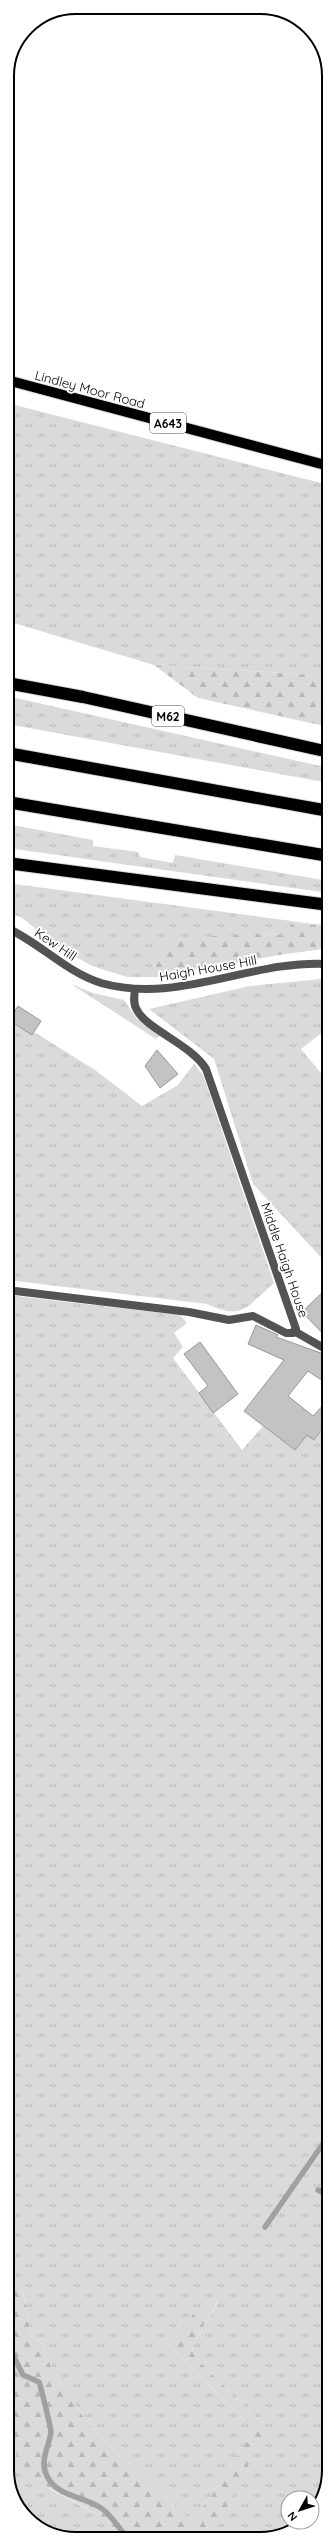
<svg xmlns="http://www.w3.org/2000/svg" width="336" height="2546" font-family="Quicksand,sans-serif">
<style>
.grass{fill:url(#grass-tufts)}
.forest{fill:url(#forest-firs)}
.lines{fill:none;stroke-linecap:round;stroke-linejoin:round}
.stream{stroke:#a1a1a1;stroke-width:5.5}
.building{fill:#c3c3c3;stroke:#979797}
.primary-casing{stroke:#dbdbdb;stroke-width:12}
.motorway-casing{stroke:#dbdbdb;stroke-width:14}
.service{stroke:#535353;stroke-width:8}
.minor{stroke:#535353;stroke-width:8}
.primary{stroke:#000;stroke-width:10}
.motorway{stroke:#000;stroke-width:12}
.labels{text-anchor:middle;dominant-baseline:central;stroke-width:4;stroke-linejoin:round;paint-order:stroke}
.shield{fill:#fff;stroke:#4c4c4c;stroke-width:1}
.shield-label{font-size:12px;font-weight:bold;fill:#000}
.street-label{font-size:13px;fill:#000;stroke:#fff}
.rim{fill:none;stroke:#000;stroke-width:2}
</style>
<defs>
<pattern id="grass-tufts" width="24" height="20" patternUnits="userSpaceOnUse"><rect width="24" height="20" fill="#dadada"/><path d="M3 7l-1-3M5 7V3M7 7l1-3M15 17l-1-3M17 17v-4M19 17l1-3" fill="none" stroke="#b9b9b9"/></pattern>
<pattern id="forest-firs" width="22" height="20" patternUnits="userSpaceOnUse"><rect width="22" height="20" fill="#dadada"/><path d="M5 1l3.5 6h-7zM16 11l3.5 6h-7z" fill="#b9b9b9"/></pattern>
</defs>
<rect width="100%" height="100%" fill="#fff"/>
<path class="grass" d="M7,403L329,485V676L154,665L7,621Z
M7,696L329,768V783L7,724Z
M7,824L93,840V846L138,852L140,857L173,863L175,855L329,881V893L7,848Z
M7,883L329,926V927L293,922L285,935L254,934L219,937L153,963L159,977H127L92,966L59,947L21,917L7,913Z
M321,979L329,983V1027L301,1049L329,1083V1266L253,1184L214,1059L149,1009L250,986Z
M71,984L93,993L124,1000L136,1018L160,1035L156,1039Z
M7,1018L32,1034L34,1032L95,1070L142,1106L178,1085L194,1064L203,1075L274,1283C247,1306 243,1321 207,1304L7,1280Z
M7,1295L180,1315L187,1323L174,1333L183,1347L173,1358L242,1450L263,1426L295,1450L307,1435L315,1440L329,1421V2471L324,2497L312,2514V2498H288V2522H302L265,2539L209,2538L205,2523L267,2428L202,2364L192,2351L196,2339L218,2302L168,2345L255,2430L193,2522L98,2435L75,2406L52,2369L42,2344L32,2337C26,2315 27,2283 7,2270Z
M7,2427L14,2441L48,2488L104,2518L121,2537H58L24,2515L7,2475Z"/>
<path class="forest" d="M154,665L329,676V727L198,698Z
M293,922L329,927V948L279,955L159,977L153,963L155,950L176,938L254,934L285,935Z
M7,2270C27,2283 26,2315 32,2337L42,2344L52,2369L75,2406L98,2435L193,2522L255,2430L168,2345L194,2313L218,2301L196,2339L192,2351L202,2364L267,2428L218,2525L205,2523L209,2538L121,2537L104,2518L24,2474L7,2427Z"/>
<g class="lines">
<path class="stream" d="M318,2190L329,2196
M265,2227L329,2135
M7,2343L23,2375L39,2382C41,2387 51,2428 51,2432C49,2447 39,2461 47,2476C57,2497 83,2496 101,2508C111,2514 119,2529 127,2537"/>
</g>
<path class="building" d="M18,1006L41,1021L32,1035L9,1020Z
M157,1050L178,1074L160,1088L145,1066Z
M329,1286V1340L302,1312Z
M256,1325L278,1335L276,1337L329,1356V1385L308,1371L288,1396L313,1416L329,1399V1421L314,1440L307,1435L295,1450L244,1411L284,1360L248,1344Z
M200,1342L238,1394L213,1413L199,1393L208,1386L184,1354Z"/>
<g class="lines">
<g class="primary-casing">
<path id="primary" d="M7,380L329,466"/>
</g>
<g class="motorway-casing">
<path id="motorway" d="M7,683L83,697L329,752
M7,753L329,811
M7,802L329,856
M7,863L329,905"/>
</g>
<path class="service" d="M294,1331L329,1351"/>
<path class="minor" d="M7,928C40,943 66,972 101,983C178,1005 252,959 329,964
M7,1290L189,1312L229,1320L253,1316L286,1333H293L296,1329L206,1069C192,1045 146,1029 137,1010C133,1004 134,996 135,989"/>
<use href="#primary" class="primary"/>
<use href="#motorway" class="motorway"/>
</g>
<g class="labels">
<g class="shield">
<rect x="150" y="413" width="36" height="20" rx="3"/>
<rect x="152" y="706" width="32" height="20" rx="3"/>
</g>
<g class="shield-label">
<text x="168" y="423">A643</text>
<text x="168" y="716">M62</text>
</g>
<g class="street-label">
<text transform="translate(90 389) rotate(15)">Lindley Moor Road</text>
<text transform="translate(56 944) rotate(34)">Kew Hill</text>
<text transform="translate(208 968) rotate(-10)">Haigh House Hill</text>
<text transform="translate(285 1260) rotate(71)">Middle Haigh House</text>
</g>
</g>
<path d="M0 0H336V2546H0ZM76 14H260A62 62 0 0 1 322 76V2470A62 62 0 0 1 260 2532H76A62 62 0 0 1 14 2470V76A62 62 0 0 1 76 14Z" fill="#fff" fill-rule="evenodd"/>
<path class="rim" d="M76 14H260A62 62 0 0 1 322 76V2470A62 62 0 0 1 260 2532H76A62 62 0 0 1 14 2470V76A62 62 0 0 1 76 14Z"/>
<g transform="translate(300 2510) rotate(231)"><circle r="19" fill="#ffffff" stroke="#999999"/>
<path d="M0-3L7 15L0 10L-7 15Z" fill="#000000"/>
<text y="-6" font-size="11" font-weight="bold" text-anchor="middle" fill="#000000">N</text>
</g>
</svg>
